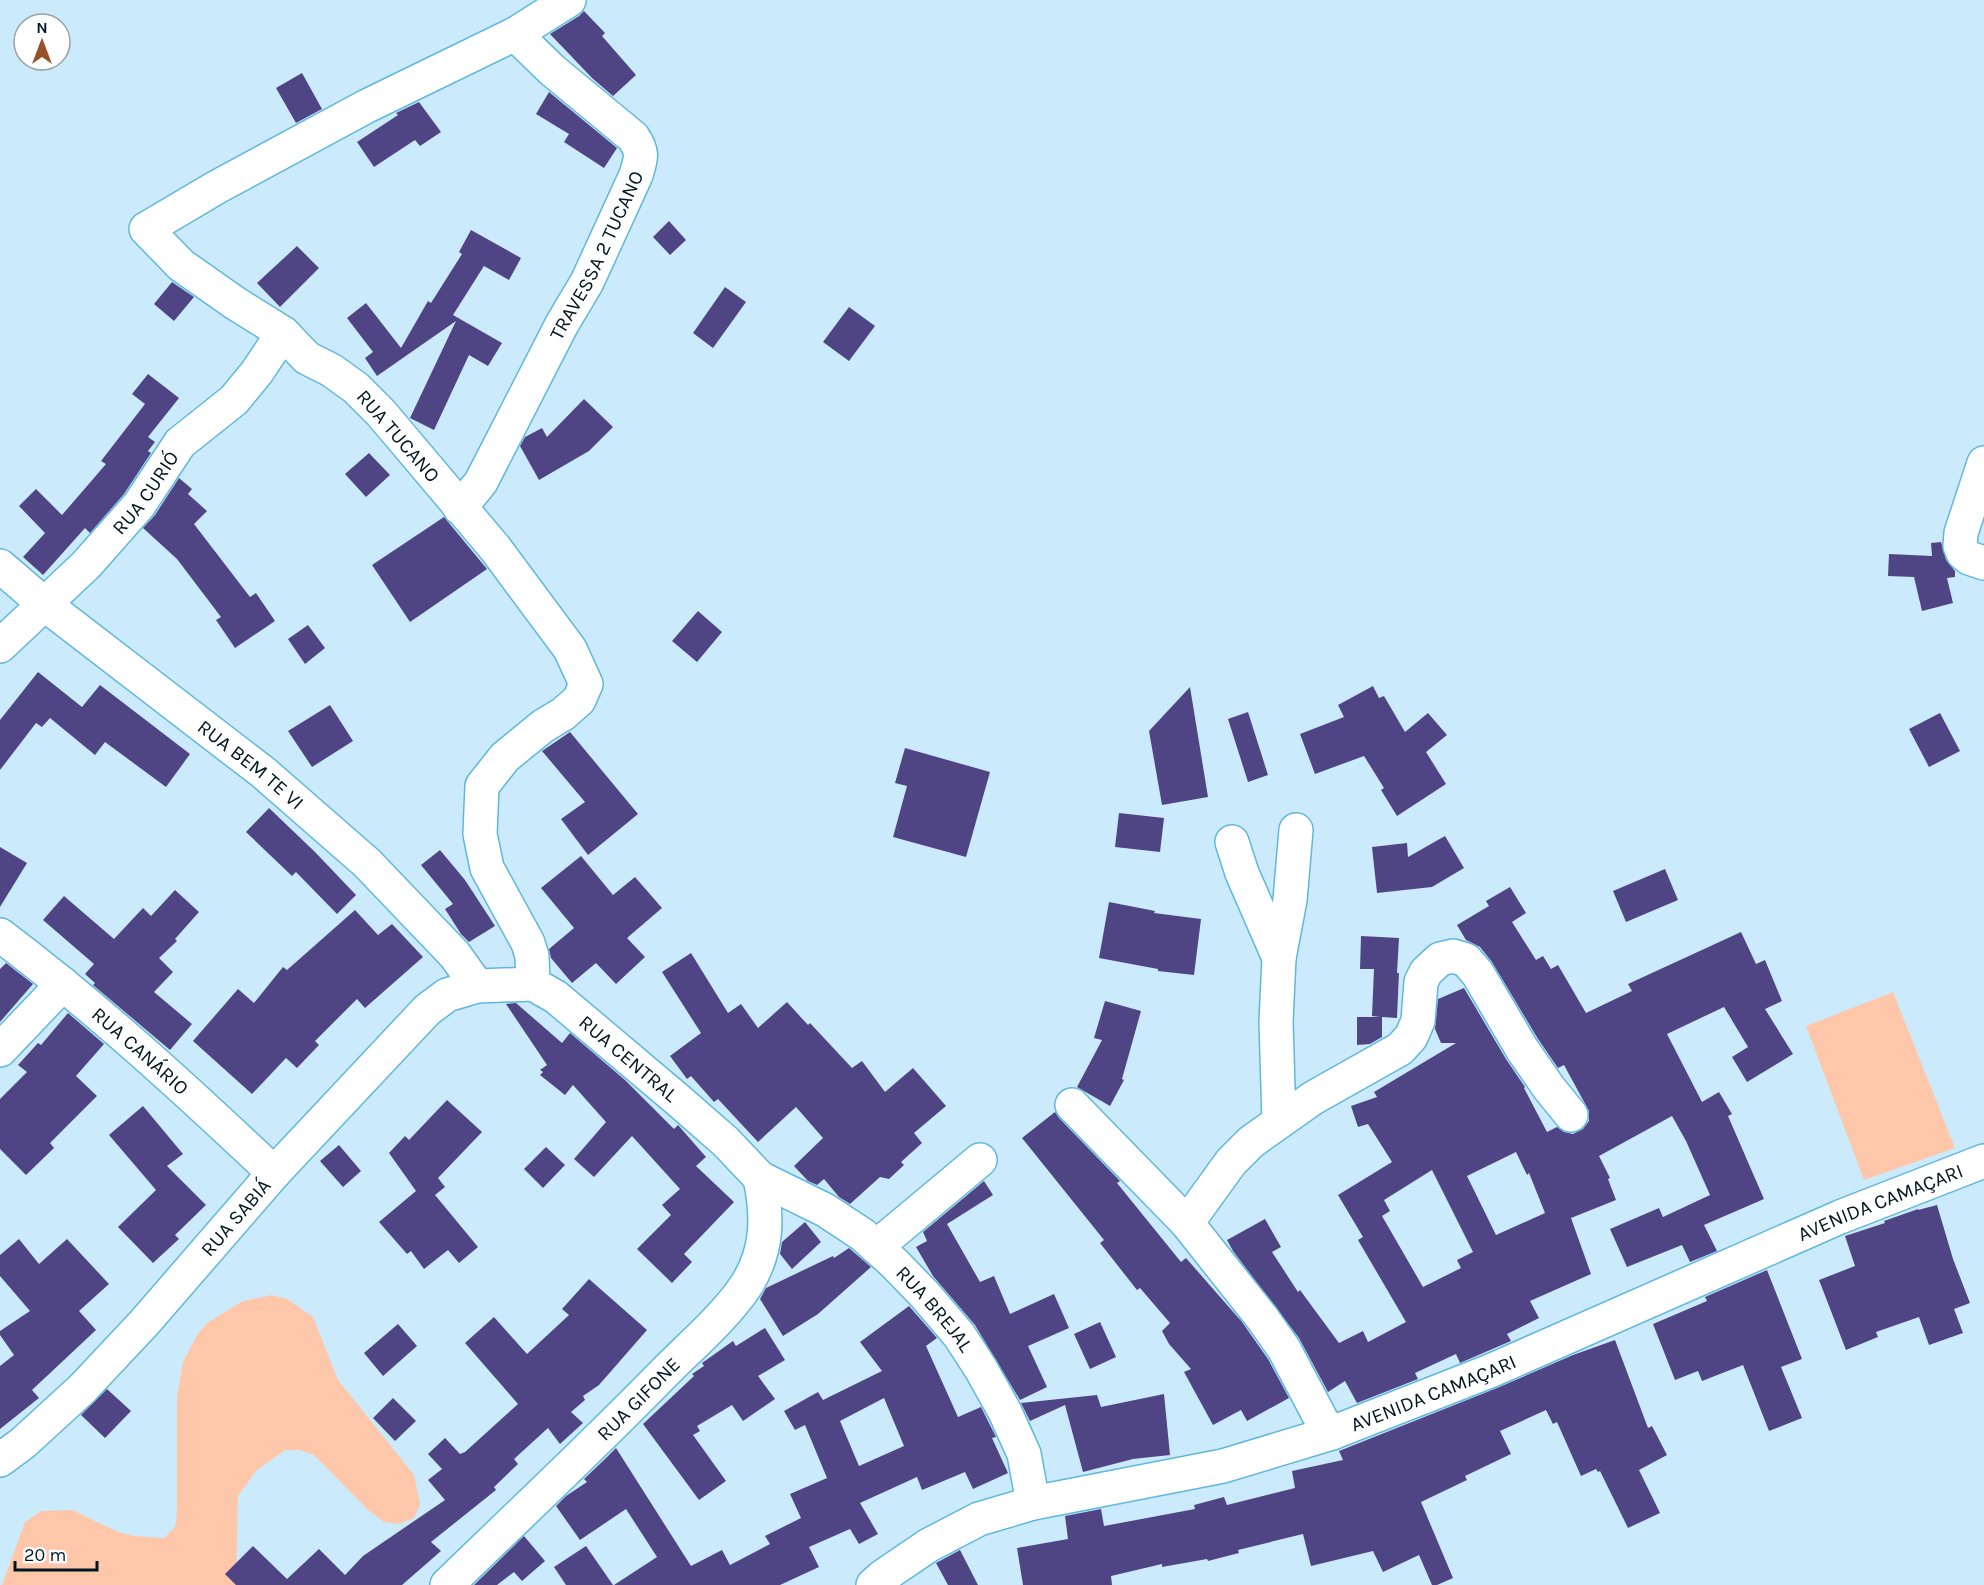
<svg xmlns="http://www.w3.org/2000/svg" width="1984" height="1585" font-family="Karla,sans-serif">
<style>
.green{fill:#ffc7aa}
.building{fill:#504584;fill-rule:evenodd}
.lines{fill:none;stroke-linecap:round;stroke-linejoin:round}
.minor-casing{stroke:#60b7de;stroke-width:36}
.minor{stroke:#fff;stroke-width:33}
.labels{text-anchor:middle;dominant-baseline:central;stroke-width:6;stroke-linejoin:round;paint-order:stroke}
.street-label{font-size:20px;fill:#001621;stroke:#fff}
</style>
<rect width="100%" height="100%" fill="#cbebfc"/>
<path class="green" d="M1893,992L1955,1148L1864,1180L1806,1026Z
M272,1295L287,1299L313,1317L338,1380L414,1475L420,1504L414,1518L399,1524L384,1522L369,1511L314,1455L300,1450H285L257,1470L238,1496L236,1585H2L25,1522L41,1511L72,1510L118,1532L134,1536L164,1538L175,1527L177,1512V1396L183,1362L197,1335L207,1323L243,1301Z"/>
<path class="building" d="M584,11L605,33L602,36L636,75L613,96L592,78L550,34L579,16Z
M302,73L322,109L296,123L276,88Z
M549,92L617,148L604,168L564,142L569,134L536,114Z
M419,102L441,132L420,146L415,140L374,167L357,142L398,115L396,113Z
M669,221L686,240L670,255L653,237Z
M471,230L521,258L509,280L484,266L453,315L502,343L488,366L469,355L434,430L410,418L456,321L377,376L365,358L373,352L347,318L366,303L401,348L428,301L431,303L462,254L459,252Z
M297,246L319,268L280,307L257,283Z
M172,282L194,297L174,321L154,304Z
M725,287L746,302L713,348L693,333Z
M849,307L875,326L849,361L823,342Z
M148,374L179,398L148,437L155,442L148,451L151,453L124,494L90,533L85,528L43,575L23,557L45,533L19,506L36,489L62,515L106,464L101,461L145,404L132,394Z
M584,399L613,427L589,451L539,480L520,446L525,437L542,428L547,437Z
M369,453L390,475L366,497L345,474Z
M179,478L192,489L188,494L207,511L194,524L250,597L256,593L275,621L235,648L216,620L221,617L177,559L143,528L155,515Z
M444,517L487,569L410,622L372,565Z
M1941,542L1946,560L1955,571V577L1947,578L1953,603L1922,611L1914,577L1888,576L1889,554L1932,556L1931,543Z
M698,611L722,632L697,662L672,641Z
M308,625L325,648L305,664L288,639Z
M38,672L82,707L100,685L190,754L166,787L105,742L95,755L50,718L42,727L36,723L0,770V720Z
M1373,686L1379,698L1384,696L1405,732L1428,713L1447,735L1426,752L1446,784L1397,816L1381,790L1384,788L1364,756L1315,774L1300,734L1344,717L1338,705Z
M1190,687L1208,797L1162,805L1149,731Z
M330,705L353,741L312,767L288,731Z
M1248,712L1268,775L1248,782L1228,719Z
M1940,713L1960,751L1929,767L1909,729Z
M570,732L638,814L588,855L561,819L585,802L542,751Z
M905,748L990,772L966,857L893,837L907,786L895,783Z
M269,808L315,852L356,895L337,914L296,872L292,876L246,832Z
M1119,813L1164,818L1160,852L1115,847Z
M1445,836L1464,868L1432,887L1377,893L1372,847L1407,843L1408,857Z
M0,847L27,863L0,907Z
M440,850L465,880L495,926L469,942L461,934L445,909L453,904L421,865Z
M581,856L613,895L635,877L662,908L627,938L645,957L616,984L596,963L572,983L551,958L549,949L574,928L541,888Z
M1665,869L1678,900L1626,922L1613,891Z
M1510,887L1526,913L1512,922L1536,960L1543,956L1551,969L1558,965L1586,1013L1632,991L1628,984L1741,932L1756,964L1765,960L1782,1001L1765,1009L1793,1054L1747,1082L1732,1057L1748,1047L1724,1007L1667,1034L1702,1102L1719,1092L1732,1114L1728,1116L1764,1199L1704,1225L1717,1251L1690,1262L1682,1245L1627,1267L1610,1229L1659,1208L1663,1217L1710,1195L1686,1141L1672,1116L1599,1156L1610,1178L1608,1179L1616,1200L1571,1218L1591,1274L1530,1301L1539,1318L1507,1334L1511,1341L1460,1363L1456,1354L1415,1373L1418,1379L1357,1403L1345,1381L1328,1392L1299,1338L1233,1251L1227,1240L1265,1219L1281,1247L1272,1252L1298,1292L1300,1290L1339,1343L1363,1331L1368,1342L1406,1322L1358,1240L1363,1237L1338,1195L1392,1162L1368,1124L1358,1127L1351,1106L1377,1097L1374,1092L1456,1043H1441L1435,1029L1438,999L1464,988L1506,1059L1525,1087L1524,1088L1547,1132L1557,1127L1564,1132L1573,1134L1583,1129L1589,1121V1111L1564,1065L1558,1068L1538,1039L1492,962L1480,947L1466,940L1457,925L1489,906L1486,901ZM1516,1152L1527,1175L1529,1173L1545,1213L1496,1235L1467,1176ZM1432,1170L1473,1252L1457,1260L1461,1268L1423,1287L1382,1216L1390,1211L1384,1200Z
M175,890L199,912L175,939L177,941L159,958L173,972L154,992L192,1024L170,1050L93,985L95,983L85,974L94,964L43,920L64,896L114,939L143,908L151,916Z
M1109,902L1155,911L1154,913L1201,919L1194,975L1158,971V969L1099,958Z
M355,910L378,935L392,924L423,957L365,1008L357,999L315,1041L319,1045L297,1068L286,1058L252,1094L193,1041L238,989L254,1003L283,967L287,970Z
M1361,936L1399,938L1397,973H1399L1397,1018L1382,1017V1037L1370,1044L1357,1045V1017H1380L1372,1016L1374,969H1360Z
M691,953L728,1013L741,1004L758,1028L787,1002L808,1025L810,1023L852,1068L862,1061L885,1092L913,1068L946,1106L914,1133L922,1143L901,1162L904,1165L889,1179L880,1177L850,1204L839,1197L824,1179L817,1185L808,1181L794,1166L823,1138L796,1107L758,1142L718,1099L714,1102L691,1076L687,1079L670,1056L701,1033L662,972Z
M6,963L33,984L0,1022V969Z
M1105,1001L1141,1011L1122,1079L1124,1080L1110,1106L1077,1087L1102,1040L1094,1038Z
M516,1003L562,1043L570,1033L625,1080L674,1129L678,1125L706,1157L696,1166L734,1202L684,1254L692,1262L672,1283L637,1249L671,1215L662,1205L680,1189L632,1136L594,1177L574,1159L606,1122L573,1085L565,1095L540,1075L543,1072L540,1070L547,1065L506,1004Z
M68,1013L104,1044L76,1076L97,1096L50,1143L54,1148L26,1175L0,1149V1099L27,1072L18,1065L38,1043L41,1045Z
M447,1100L482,1132L438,1178L445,1187L435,1195L478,1247L459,1263L448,1250L424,1269L411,1251L407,1254L379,1222L416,1191L389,1153L405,1136L409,1140Z
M143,1106L183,1154L167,1166L206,1205L175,1235L179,1239L153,1263L118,1227L156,1190L109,1135Z
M1055,1112L1059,1118L1120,1181L1117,1183L1181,1262L1186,1258L1242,1322L1268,1359L1289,1398L1247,1421L1241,1410L1213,1425L1184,1372L1191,1369L1169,1344L1162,1331L1170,1323L1140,1288L1137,1290L1100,1243L1104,1240L1022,1138Z
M339,1145L361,1171L343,1187L320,1161Z
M546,1147L565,1165L543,1188L524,1169Z
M984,1181L993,1195L947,1224L980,1282L994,1276L1010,1314L1054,1294L1069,1328L1028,1346L1047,1387L1020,1400L975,1325L933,1276L916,1247L927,1241L923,1232Z
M1937,1205L1953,1259L1970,1303L1954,1309L1963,1333L1929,1345L1919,1317L1876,1332L1878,1337L1846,1350L1819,1280L1855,1266L1845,1236L1885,1223L1884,1221L1918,1209V1210Z
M805,1222L821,1242L792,1269L780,1254L782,1242Z
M19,1239L39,1264L67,1239L109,1284L79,1311L96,1330L32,1390L39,1398L0,1429V1366L14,1355L0,1335V1331L30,1311L0,1276V1255Z
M849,1248L871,1267L818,1314L783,1336L760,1299L766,1288L833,1256L834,1258Z
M1767,1270L1802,1359L1781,1367L1802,1418L1769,1431L1743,1365L1702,1381L1698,1371L1675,1380L1653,1324L1707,1301L1705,1297Z
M589,1279L647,1330L599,1385L583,1396L585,1400L571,1412L583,1423L560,1444L548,1428L514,1459L518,1464L494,1487L496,1490L431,1542L441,1551L402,1585H236L225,1574L253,1546L287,1579L319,1549L345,1575L363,1556L445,1500L428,1480L442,1469L428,1454L445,1438L460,1454L465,1452L518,1404L465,1343L494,1317L527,1354L569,1315L562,1309Z
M909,1306L937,1338L926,1346L958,1417L981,1407L996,1437L992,1438L1008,1473L973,1489L965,1472L922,1490L917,1477L860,1503L878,1534L859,1544L850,1529L809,1547L819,1567L780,1585H614L657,1557L626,1509L580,1540L556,1506L566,1496L587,1482L584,1479L604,1460L616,1448L691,1566L722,1550L730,1565L770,1544L765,1536L801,1518L790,1494L827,1478L805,1425L795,1430L784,1411L818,1392L823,1400L882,1371L860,1342ZM884,1398L904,1446L859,1466L840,1421Z
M1100,1322L1116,1357L1090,1369L1074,1334Z
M398,1324L417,1346L383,1376L364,1353Z
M765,1328L785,1360L758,1376L775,1399L743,1421L732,1405L697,1426L700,1431L693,1435L726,1481L699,1500L643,1424L694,1376L692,1374L704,1366L702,1363L733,1341L736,1346Z
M1615,1340L1648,1428L1652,1426L1667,1455L1639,1470L1660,1513L1628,1528L1600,1471L1598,1472L1596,1469L1581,1476L1557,1422L1553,1424L1546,1410L1500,1431L1511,1454L1465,1476L1467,1480L1421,1502L1453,1578L1437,1585H1432L1419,1555L1383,1572L1373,1551L1311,1566L1303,1534L1238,1550L1239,1553L1208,1561L1207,1559L1162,1567V1564L1111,1576L1112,1585H1023L1017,1548L1068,1539L1065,1516L1101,1509L1104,1526L1195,1509L1194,1505L1224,1497L1227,1505L1295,1488L1292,1471L1343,1460L1339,1451L1497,1388L1573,1355Z
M107,1389L131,1411L105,1438L81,1415Z
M1164,1394L1170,1455L1133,1459L1083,1472L1065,1405L1030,1421L1021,1403L1097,1395L1101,1407Z
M393,1398L416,1421L395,1441L373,1418Z
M524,1536L545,1561L522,1581L514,1572L497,1585H474Z
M586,1546L613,1585H566L554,1567Z
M960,1550L978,1585H948L936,1563Z"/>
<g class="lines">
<g class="minor-casing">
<g id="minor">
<path d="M1984,463L1961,533L1960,546L1963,553L1969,558L1984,563"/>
<path id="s1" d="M460,508L481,482L562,324L587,282L636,175C641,158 644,153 633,137L552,70L515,34"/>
<path id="s2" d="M0,566L43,603L264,773L367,863L455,955L477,986"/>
<path id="s3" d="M0,646L86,565L139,505L180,443L234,400L257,372L283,333"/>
<path d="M1232,842L1242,873L1279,958L1276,1022L1279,1121"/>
<path id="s4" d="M0,935C97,1008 186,1090 274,1173"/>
<path d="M1279,958L1290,900L1296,830"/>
<path d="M533,984L532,956L528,943L487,868L480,834L482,786L505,757L543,726L563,714L579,700L586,684L570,649L495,548L381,413L356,388L331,370L307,358L283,333L235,303L181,265L146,229L217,187L367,106L515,34L569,0"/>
<path d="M0,1050L63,984"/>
<path d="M1072,1105L1187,1223L1263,1319L1284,1349L1322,1421L1332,1433"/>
<path d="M1187,1223L1231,1162L1251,1142L1313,1098L1400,1049L1411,1037L1418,1021L1421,982L1426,972L1440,959L1453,956L1466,960L1478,974L1522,1049L1549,1088L1571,1115"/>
<path d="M876,1247L980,1160"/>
<path id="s5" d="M0,1460L23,1443L82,1389L144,1323L274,1173L427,1010L447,995L477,986L533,984L556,997L678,1100L726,1142L760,1178L825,1210L863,1235L894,1263L925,1295L959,1335L981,1369L1005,1412L1024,1454L1033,1503"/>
<path id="s6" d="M447,1585C520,1514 595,1444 666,1371C692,1345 727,1315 747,1284C768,1250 768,1216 760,1178"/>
<path id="s7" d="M873,1585L882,1577L929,1545L979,1519L1033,1503L1223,1466L1332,1433L1490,1371L1840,1217L1984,1161"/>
</g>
</g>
<use href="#minor" class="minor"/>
</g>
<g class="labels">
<g class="street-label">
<text stroke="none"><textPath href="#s1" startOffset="288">TRAVESSA 2 TUCANO</textPath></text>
<text transform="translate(398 436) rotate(49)">RUA TUCANO</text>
<text stroke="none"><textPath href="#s3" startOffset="212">RUA CURIÓ</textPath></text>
<text stroke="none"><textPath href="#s2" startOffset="320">RUA BEM TE VI</textPath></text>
<text stroke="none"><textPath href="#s4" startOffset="182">RUA CANÁRIO</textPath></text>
<text stroke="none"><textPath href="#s5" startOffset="855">RUA CENTRAL</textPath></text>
<text stroke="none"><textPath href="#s7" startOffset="1084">AVENIDA CAMAÇARI</textPath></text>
<text stroke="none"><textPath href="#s5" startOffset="339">RUA SABIÁ</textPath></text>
<text stroke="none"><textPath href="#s5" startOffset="1254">RUA BREJAL</textPath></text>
<text stroke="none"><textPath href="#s7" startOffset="598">AVENIDA CAMAÇARI</textPath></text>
<text stroke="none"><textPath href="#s6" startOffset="267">RUA GIFONE</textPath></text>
</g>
</g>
<g transform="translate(42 42)"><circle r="28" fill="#ffffff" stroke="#99a2a6" stroke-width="1.5"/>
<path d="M0-4.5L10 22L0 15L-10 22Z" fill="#975228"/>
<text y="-9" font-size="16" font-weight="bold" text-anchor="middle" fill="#001621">N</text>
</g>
<path d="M15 1561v9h82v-9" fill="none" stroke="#001621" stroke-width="3"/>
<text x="24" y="1561" font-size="18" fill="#001621" stroke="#ffffff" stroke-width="4.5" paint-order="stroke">20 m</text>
</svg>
